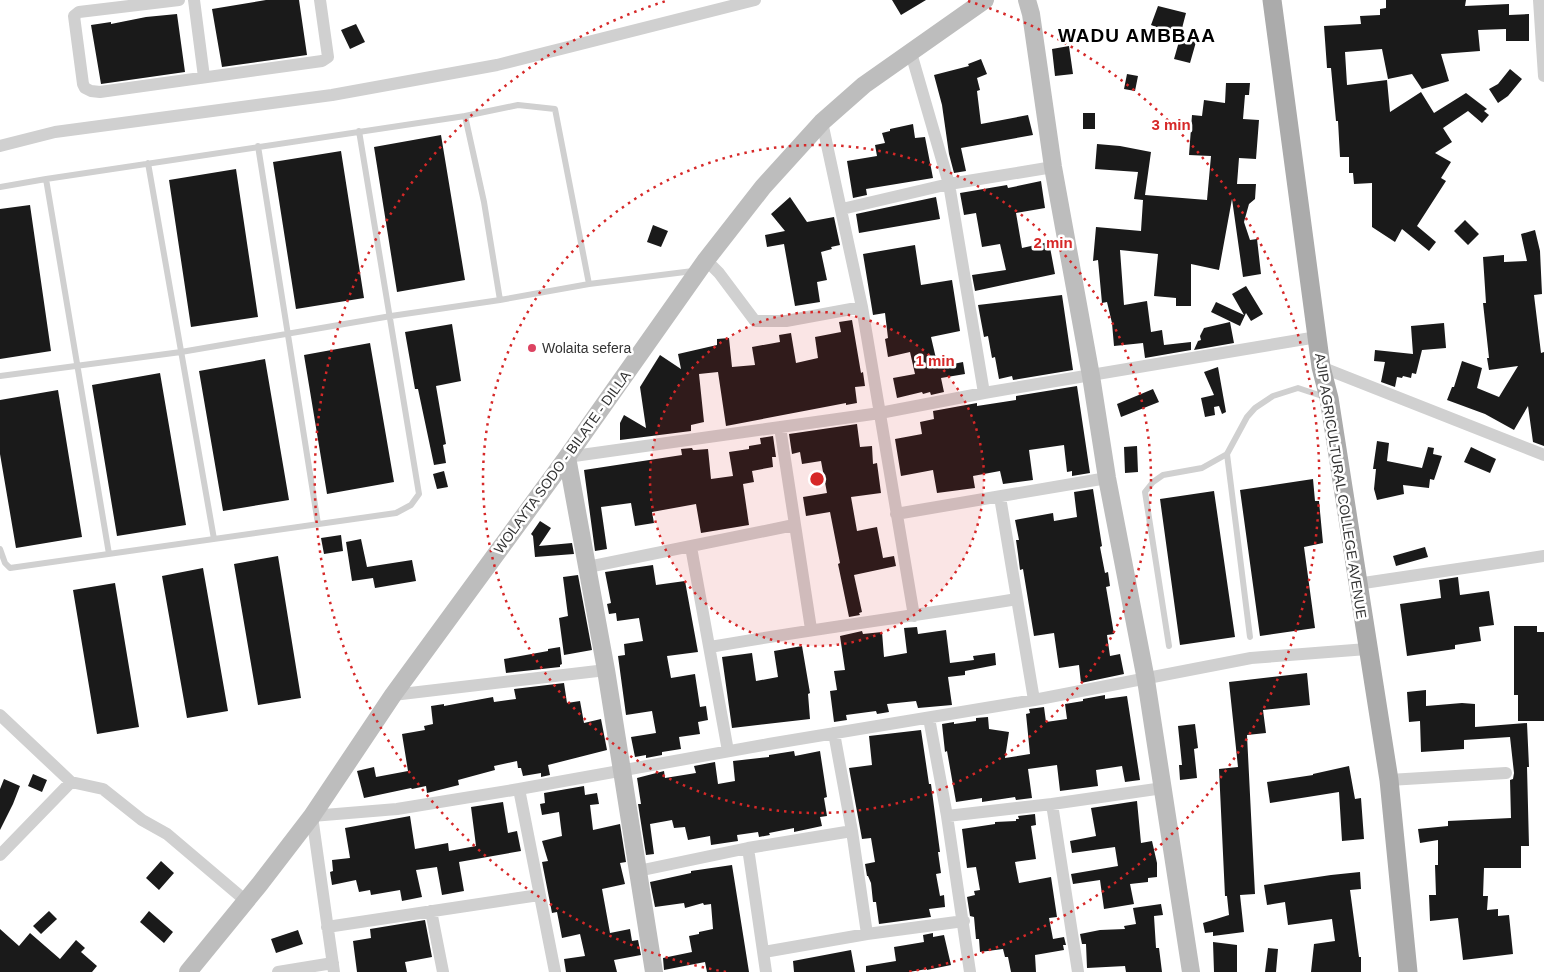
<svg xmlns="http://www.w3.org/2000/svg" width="1544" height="972" font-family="Arial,sans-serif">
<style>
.building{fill:#1a1a1a}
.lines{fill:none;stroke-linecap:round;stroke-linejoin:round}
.service{stroke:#d0d0d0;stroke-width:6}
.minor{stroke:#d0d0d0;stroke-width:12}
.secondary{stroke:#bdbdbd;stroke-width:18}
.primary{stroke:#ababab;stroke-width:19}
.ring{fill:none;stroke:#d62828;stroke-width:2.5;stroke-dasharray:2.5 5}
.poi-dot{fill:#dc4361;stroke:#fff;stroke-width:2}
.labels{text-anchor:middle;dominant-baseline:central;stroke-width:5;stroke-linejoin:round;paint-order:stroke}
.poi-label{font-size:14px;fill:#333;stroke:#fff;text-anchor:start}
.street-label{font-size:14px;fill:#333;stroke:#fff}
.district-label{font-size:19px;font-weight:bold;letter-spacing:1px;fill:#000;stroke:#fff}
.centre{fill:#d62828;stroke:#fff;stroke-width:2.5}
.ring-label{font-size:15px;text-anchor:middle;font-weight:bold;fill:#d62828;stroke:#fff;stroke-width:5;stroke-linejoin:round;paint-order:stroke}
</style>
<rect width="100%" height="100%" fill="#fff"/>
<path class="building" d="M266,0H299L307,55L222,67L212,9Z
M892,0H926L901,15Z
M1386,0H1466L1465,6L1509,4V15L1529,14V41H1506V29L1478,30L1480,51L1441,54L1449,81L1422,89L1412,74L1388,79L1382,49L1345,52L1347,85L1387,80L1390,112L1421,92L1434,113L1466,93L1487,109L1484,111L1489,115L1482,123L1468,111L1443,128L1452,142L1435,153L1451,162L1441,178L1446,181L1417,226L1436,242L1429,251L1402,229L1395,242L1372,227V183L1354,184L1353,173H1349V157H1340L1338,121H1336L1331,68H1327L1324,26L1361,24L1360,16L1380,15V9L1386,8Z
M1158,6L1186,13L1180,36L1151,25Z
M177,14L185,72L101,84L91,25L111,22V24L146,17Z
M356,24L365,42L350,49L341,30Z
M1180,38L1196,42L1190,63L1174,59Z
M1069,46L1073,74L1055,76L1052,49Z
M981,59L987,74L977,78L980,90L977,91L981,124L1028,115L1033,135L961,148L966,171L954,173L949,154L942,105L934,75L969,66L968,64Z
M1510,69L1522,79L1508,96L1498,103L1489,89L1498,84Z
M1127,74L1138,76L1135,91L1124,89Z
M1226,83H1250L1249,95H1245L1243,119L1259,120L1256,159L1239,158L1237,184H1256L1255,199L1249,204L1244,222L1250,240L1257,239L1261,274L1243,277L1232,199L1219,270L1191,264V306H1176V298L1154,296L1158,254L1120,250L1124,305L1147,301L1151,332L1162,330L1164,345L1191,342V350L1145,358L1143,343L1114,346L1112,323L1107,302L1102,303L1098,260L1093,261L1096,227L1141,231L1143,200L1134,199L1138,172L1095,169L1097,144L1120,146L1151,152L1145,195L1207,200L1211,156L1189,155L1192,115L1202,116L1204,100L1225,103Z
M1083,113H1095V129H1083Z
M913,124L915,138L925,137L933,178L866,189L867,195L853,198L847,161L877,156L875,145L885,143L882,133L890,131V129Z
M441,135L465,280L397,292L374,147Z
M341,151L364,298L296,309L273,162Z
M236,169L258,317L191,327L169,180Z
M1041,181L1045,208L1016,213L1022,248L1049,242L1055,274L975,291L972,275L1006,270L1000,244L982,247L976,213L964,215L960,193L1007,185L1008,188Z
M790,197L807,222L834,217L840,245L831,247L832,249L821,252L827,280L817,282L820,302L795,306L784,244L767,247L765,235L785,231L771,214Z
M936,197L940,219L859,233L856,214Z
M30,205L51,351L0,359V209Z
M1465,220L1479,234L1468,245L1454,231Z
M653,225L668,231L661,247L647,242Z
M1535,230L1540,251L1542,294L1534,295L1541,353L1544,352V446L1533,442L1528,406L1514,430L1485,414L1447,400L1452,387H1454L1462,361L1482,368L1477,388L1499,397L1518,366L1489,370L1487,358H1489L1483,303H1486L1483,257L1504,255V262L1527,261L1521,234Z
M915,245L921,285L952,280L960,331L931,337L938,367L963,362L965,374L941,378L944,392L931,395L930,392L923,394L922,392L897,398L893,378L915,374L910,352L888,357L885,339L888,338L885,313L873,315L863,254Z
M1246,286L1263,314L1251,321L1246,313L1240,326L1211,312L1216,302L1244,315L1232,294Z
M1062,295L1073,370L1013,380L1012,376L999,379L995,357L992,358L988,336L984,337L978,305Z
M852,320L861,373L863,372L865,386L855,387L857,403L846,405V403L726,426L718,372L699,374L704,422L691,425V431L620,440V423L624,415L646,428L640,387L660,355L681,369L678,354L717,345V339L729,338L732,367L755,365L752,347L780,342L779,335L791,333L796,363L818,358L815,337L841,332L839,322Z
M1230,322L1234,343L1194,350L1198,341L1201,340L1200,336L1204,328Z
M1444,323L1446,348L1422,350L1416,374L1412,373L1411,378L1403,376L1402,378L1397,377L1395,387L1381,382L1385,362L1374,361L1375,350L1413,354L1411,326Z
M452,324L461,381L436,386L446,444L443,445L446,463L434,465L418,389H415L405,332Z
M370,343L394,482L327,494L304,355Z
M265,359L289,500L223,511L199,371Z
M1218,367L1226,412L1222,414L1219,406L1214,407L1215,415L1205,417L1201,398L1214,395L1204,372Z
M160,373L186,525L117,536L92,385Z
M1077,386L1090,473L1072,476V471L1067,472L1064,445L1029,450L1033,480L1003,484L1000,471L973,476L975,488L937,493L933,470L901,476L895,439L922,434L920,422L934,419L933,411L977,403V406L1016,400V396Z
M1153,389L1159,402L1121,417L1117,404Z
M58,390L82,537L16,548L0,454V400Z
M857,424L860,447L872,446L873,464L877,463L881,493L851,497L857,531L877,527L883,558L894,556L896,566L854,575L862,612L859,613L860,615L849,617L838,564L840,563L830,512L806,516L803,497L827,493L821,461L802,464L800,452L792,454L789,434Z
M773,436L776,457H772L773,467L752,471L754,482L743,484L749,525L701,533L696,504L652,512L654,523L635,526L631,503L601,507L607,549L595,551L584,470L682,455L681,449L692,448L693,450H695L708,449L711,479L733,476L729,452L749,449V446L761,444L760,438Z
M1377,441L1389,443L1387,461L1422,468L1428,447L1434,448L1433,454L1442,456L1434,480L1430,479L1429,488L1403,485L1404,494L1377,500L1374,489L1376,469H1373Z
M1137,446L1138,472L1125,473L1124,447Z
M1471,447L1496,459L1490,473L1464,462Z
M444,471L448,487L437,489L433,474Z
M1313,479L1315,501H1319L1323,543L1304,547L1315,628L1260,636L1240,490Z
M1093,489L1102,546L1100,547L1105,573L1108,572L1110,586L1106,587L1114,634L1107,635L1110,656L1120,654L1124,674L1081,683L1079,665L1059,668L1054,633L1034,636L1023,569L1020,570L1018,554L1016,540H1019L1015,520L1053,513L1054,521L1077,517L1074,492Z
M1214,491L1235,637L1180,645L1160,499Z
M540,521L551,528L539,546L572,543L574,554L535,557L533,536L531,534Z
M341,535L343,551L324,554L321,538Z
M361,539L367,567L412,560L416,581L375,588L373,578L352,581L346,542Z
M1425,547L1428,557L1396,566L1393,556Z
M278,556L301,698L258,705L234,564Z
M653,565L656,585L685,581L698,652L667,656L671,678L695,674L700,707L706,706L708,720L698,722L700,734L679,737L681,749L662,752V755L646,758V755L635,757L631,737L656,733L652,711L626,715L618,656L625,655L624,644L643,641L639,618L617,621L616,613L609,614L607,604L611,603L605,572Z
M203,568L228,711L187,718L162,576Z
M578,575L592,650L564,655L559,618L568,616L563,577Z
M1458,577L1460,595L1489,591L1494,625L1479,627L1481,641L1455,645V649L1407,656L1400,604L1441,598L1439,580Z
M115,583L139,727L97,734L73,590Z
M1514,626H1537V632H1544V721H1518V695H1514Z
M917,627L918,634L946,630L950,663L974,660L973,656L995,653L996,665L965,671V675L948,677L952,705L918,708L916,701L887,704L889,712L877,714L876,711L846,715L847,720L834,722L830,691L837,690L834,671L845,670L840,636L862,631L863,634L882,632L884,657L907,653L904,628Z
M802,646L810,693L808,694L810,719L732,728L722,657L752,653L756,681L778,677L774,651Z
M560,647L562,664L560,665V667L506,673L504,659L548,651V649Z
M1307,673L1310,705L1263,710L1266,733L1247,735L1255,894L1240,895L1244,932L1213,936V932L1205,933L1203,923L1229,915L1227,896H1225L1219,769L1238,767L1229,682Z
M564,683L567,703L580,701L584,723L601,719L607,750L548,765L550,775L541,777V773L523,776L521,768H518L517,761L494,766L495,770L458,780L459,785L427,793L426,786L412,789L411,788L364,798L357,771L374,767L376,777L408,771L402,734L425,730L424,726L433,724L431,706L444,704V706L493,697L494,702L516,699L514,689Z
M1426,690V706L1462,703L1475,704V727L1527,723L1529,767H1527L1529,846H1521V868H1484L1483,896H1488L1487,910L1498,909V916L1509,915L1513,954L1463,960L1458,918L1430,921L1429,895H1436L1435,865H1438V840L1420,843L1418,829L1448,826V821L1511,818L1510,780L1513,779L1514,773L1510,737L1464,740V749L1421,752L1420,721L1409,722L1407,692Z
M1105,695V699L1127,696L1140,780L1125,782L1122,766L1096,770L1098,786L1060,791L1057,765L1028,769L1032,798L1016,800L1015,797L982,802V798L956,802L947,751L945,752L942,724L954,722V724L976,721V718L988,717L989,729L1009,732L1005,758L1030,754L1026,714L1030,713L1029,709L1044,707L1046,722L1067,719L1065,704L1083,701V699Z
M1195,724L1198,748L1194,749L1197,778L1180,780L1179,765H1182L1178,726Z
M921,730L929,784H931L940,852H938L941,873L936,874L940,896L944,895L945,907L929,909L931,917L879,924L876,902H873L871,883L868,876H867L865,864L875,862L871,838L862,839L849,768L872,765L869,736Z
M794,751L795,756L820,751L827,797L824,798L827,816L820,817L822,826L794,832V828L769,833L770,835L759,837L758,832L737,835L738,841L711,845L710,836L688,840L685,827L674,828L672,820L650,824L654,854L646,855L638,804H641L637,778L664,771L665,778L696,773L694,766L715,762L718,784L735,781L733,761L769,757V755Z
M1349,766L1355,799L1361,798L1364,839L1342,841L1339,792L1270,803L1267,782L1313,775V774Z
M33,774L47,780L42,792L28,786Z
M4,779L20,786L13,804L0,830V789Z
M584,786L585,795L597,793L599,804L590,805L593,830L620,824L626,862L620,863L625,884L602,889L610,933L630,929L632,941L638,940L641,955L614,960L617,972H566L564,959L585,956L580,934L562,938L557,912L552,913L542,862L548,861L542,841L562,836L559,812L542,815L540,804L545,803L544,793Z
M1137,801L1141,843L1152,841L1157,863V877L1148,878V882L1130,884L1134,904L1104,909L1100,880L1073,884L1071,874L1118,866L1115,847L1072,853L1070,841L1096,836L1091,808Z
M503,802L508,833L517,831L521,851L459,862L464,891L442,895L437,867L416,870L422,897L402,901L400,890L371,895L370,890L359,892L356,880L332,885L330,872L333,871L332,860L350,858L345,828L410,816L415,849L448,843L449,851L476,846L471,807Z
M1035,814L1036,825L1031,826L1036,859L1015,862L1019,883L1051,877L1057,917L1049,918L1053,939L1064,937L1066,945H1063L1064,950L1035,955L1036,972H1011L1008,957H1005L1003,949L980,952L979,939H976L974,917L970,916L967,897L975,895L974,891L980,890L976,867L967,868L962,829L995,824V822L1016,821V819H1019L1018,816Z
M161,861L174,873L159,890L146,878Z
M732,865L749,972H707L705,962L664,970L663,958L692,952L689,936L699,934V932L713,929L711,904L704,905L703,903L685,908L684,903L655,907L650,882L691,873V871Z
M1360,872L1361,889L1350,890L1359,957H1361V972H1311L1314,944L1335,941L1332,919L1288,925L1285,902L1267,905L1264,885L1331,875Z
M1161,904L1163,915L1154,916L1156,948H1159L1162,972H1126L1125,966L1087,968L1086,944H1082L1080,934L1100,930L1125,929L1124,926L1136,924L1133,908Z
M49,911L57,919L41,934L33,926Z
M149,911L173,932L164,943L140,922Z
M425,920L432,957L405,962L407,972H357L353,941L371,938L370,929Z
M0,929L19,946L30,933L60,959L76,940L85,948L81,952L97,966L92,972H0Z
M298,930L303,944L276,953L271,939Z
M933,933V937L944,935L951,965L927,970V969L909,972H866V966L896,961L894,947L924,942L923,935Z
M1213,942L1237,945V972H1214Z
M1268,948L1278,949L1276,972H1265Z
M851,950L855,972H794L793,961Z"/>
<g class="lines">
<path class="service" d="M465,116L484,202L500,300
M258,146L318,524
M148,163L214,539
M46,179L109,554
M0,187L46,179L465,116L518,105L555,109L589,284
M0,376L181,352L391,316L500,300L589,284L693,271
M1227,454L1250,637
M0,549L5,563L10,568L396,513L411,505L419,494L359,131
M1169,646L1145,492L1153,482L1163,475L1202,468L1227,454L1247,417L1255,408L1273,396L1298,388L1325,397"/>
<path class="minor" d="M179,0L79,12L74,16L83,84L85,88L91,91L100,92L322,61L328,57L320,0
M194,0L204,77
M1539,0L1544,76
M911,53L949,184L984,393
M822,122L862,307L914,616
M0,146L55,132L332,95L497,65L755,0
M842,209L949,184L1053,167
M706,260L719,273L755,321H786L862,307
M1321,367L1544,455
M780,427L811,629
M567,457L880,413L984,393L1317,337
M1000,497L1034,700
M896,514L1107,478
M691,547L728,751
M588,567L794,525
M1357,584L1544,556
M710,647C812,629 915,616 1017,599
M393,695L606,670
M0,715L71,782
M929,718L947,816L970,972
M834,733L852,831L867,934
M1389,780L1506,773
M519,789L555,972
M1052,804L1078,972
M947,816L1052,804L1163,788
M748,848L766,972
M0,855L71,782L103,789L142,820L167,834L246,901
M638,871L748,848L852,831
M431,911L443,972
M327,927L539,895
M764,952L867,934L964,921
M278,972L333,963
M334,972L312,816L397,809L519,789L769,744L1034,700L1251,658L1367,649"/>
<path class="secondary" d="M1027,0L1031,14L1053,167L1091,376L1107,478L1146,680L1191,972
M567,457L606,670L654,972
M188,972L259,885L312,816L393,695L567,457L706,260L763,187L822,122L864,85L985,0"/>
<path class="primary" d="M1272,0L1317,337L1321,367L1329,398L1389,780L1408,972"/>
</g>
<circle cx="817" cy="479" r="167" fill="#d62828" fill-opacity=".12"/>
<g class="ring">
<circle cx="817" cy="479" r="167"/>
<circle cx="817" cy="479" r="334"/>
<path d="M726 972A501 501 0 0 1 666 1M968 1A501 501 0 0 1 908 972"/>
</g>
<circle class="poi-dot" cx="532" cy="348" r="5"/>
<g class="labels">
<g class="poi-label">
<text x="542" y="348">Wolaita sefera</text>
</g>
<g class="street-label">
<text transform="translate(562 462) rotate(-54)">WOLAYTA SODO - BILATE - DILLA</text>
<text transform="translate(1341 486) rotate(81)">AJIP AGRICULTURAL COLLEGE AVENUE</text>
</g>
<g class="district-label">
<text x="1137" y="35">WADU AMBBAA</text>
</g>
</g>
<circle cx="817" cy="479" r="8" class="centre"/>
<g class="ring-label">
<text x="1171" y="130">3 min</text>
<text x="1053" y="248">2 min</text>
<text x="935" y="366">1 min</text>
</g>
</svg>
